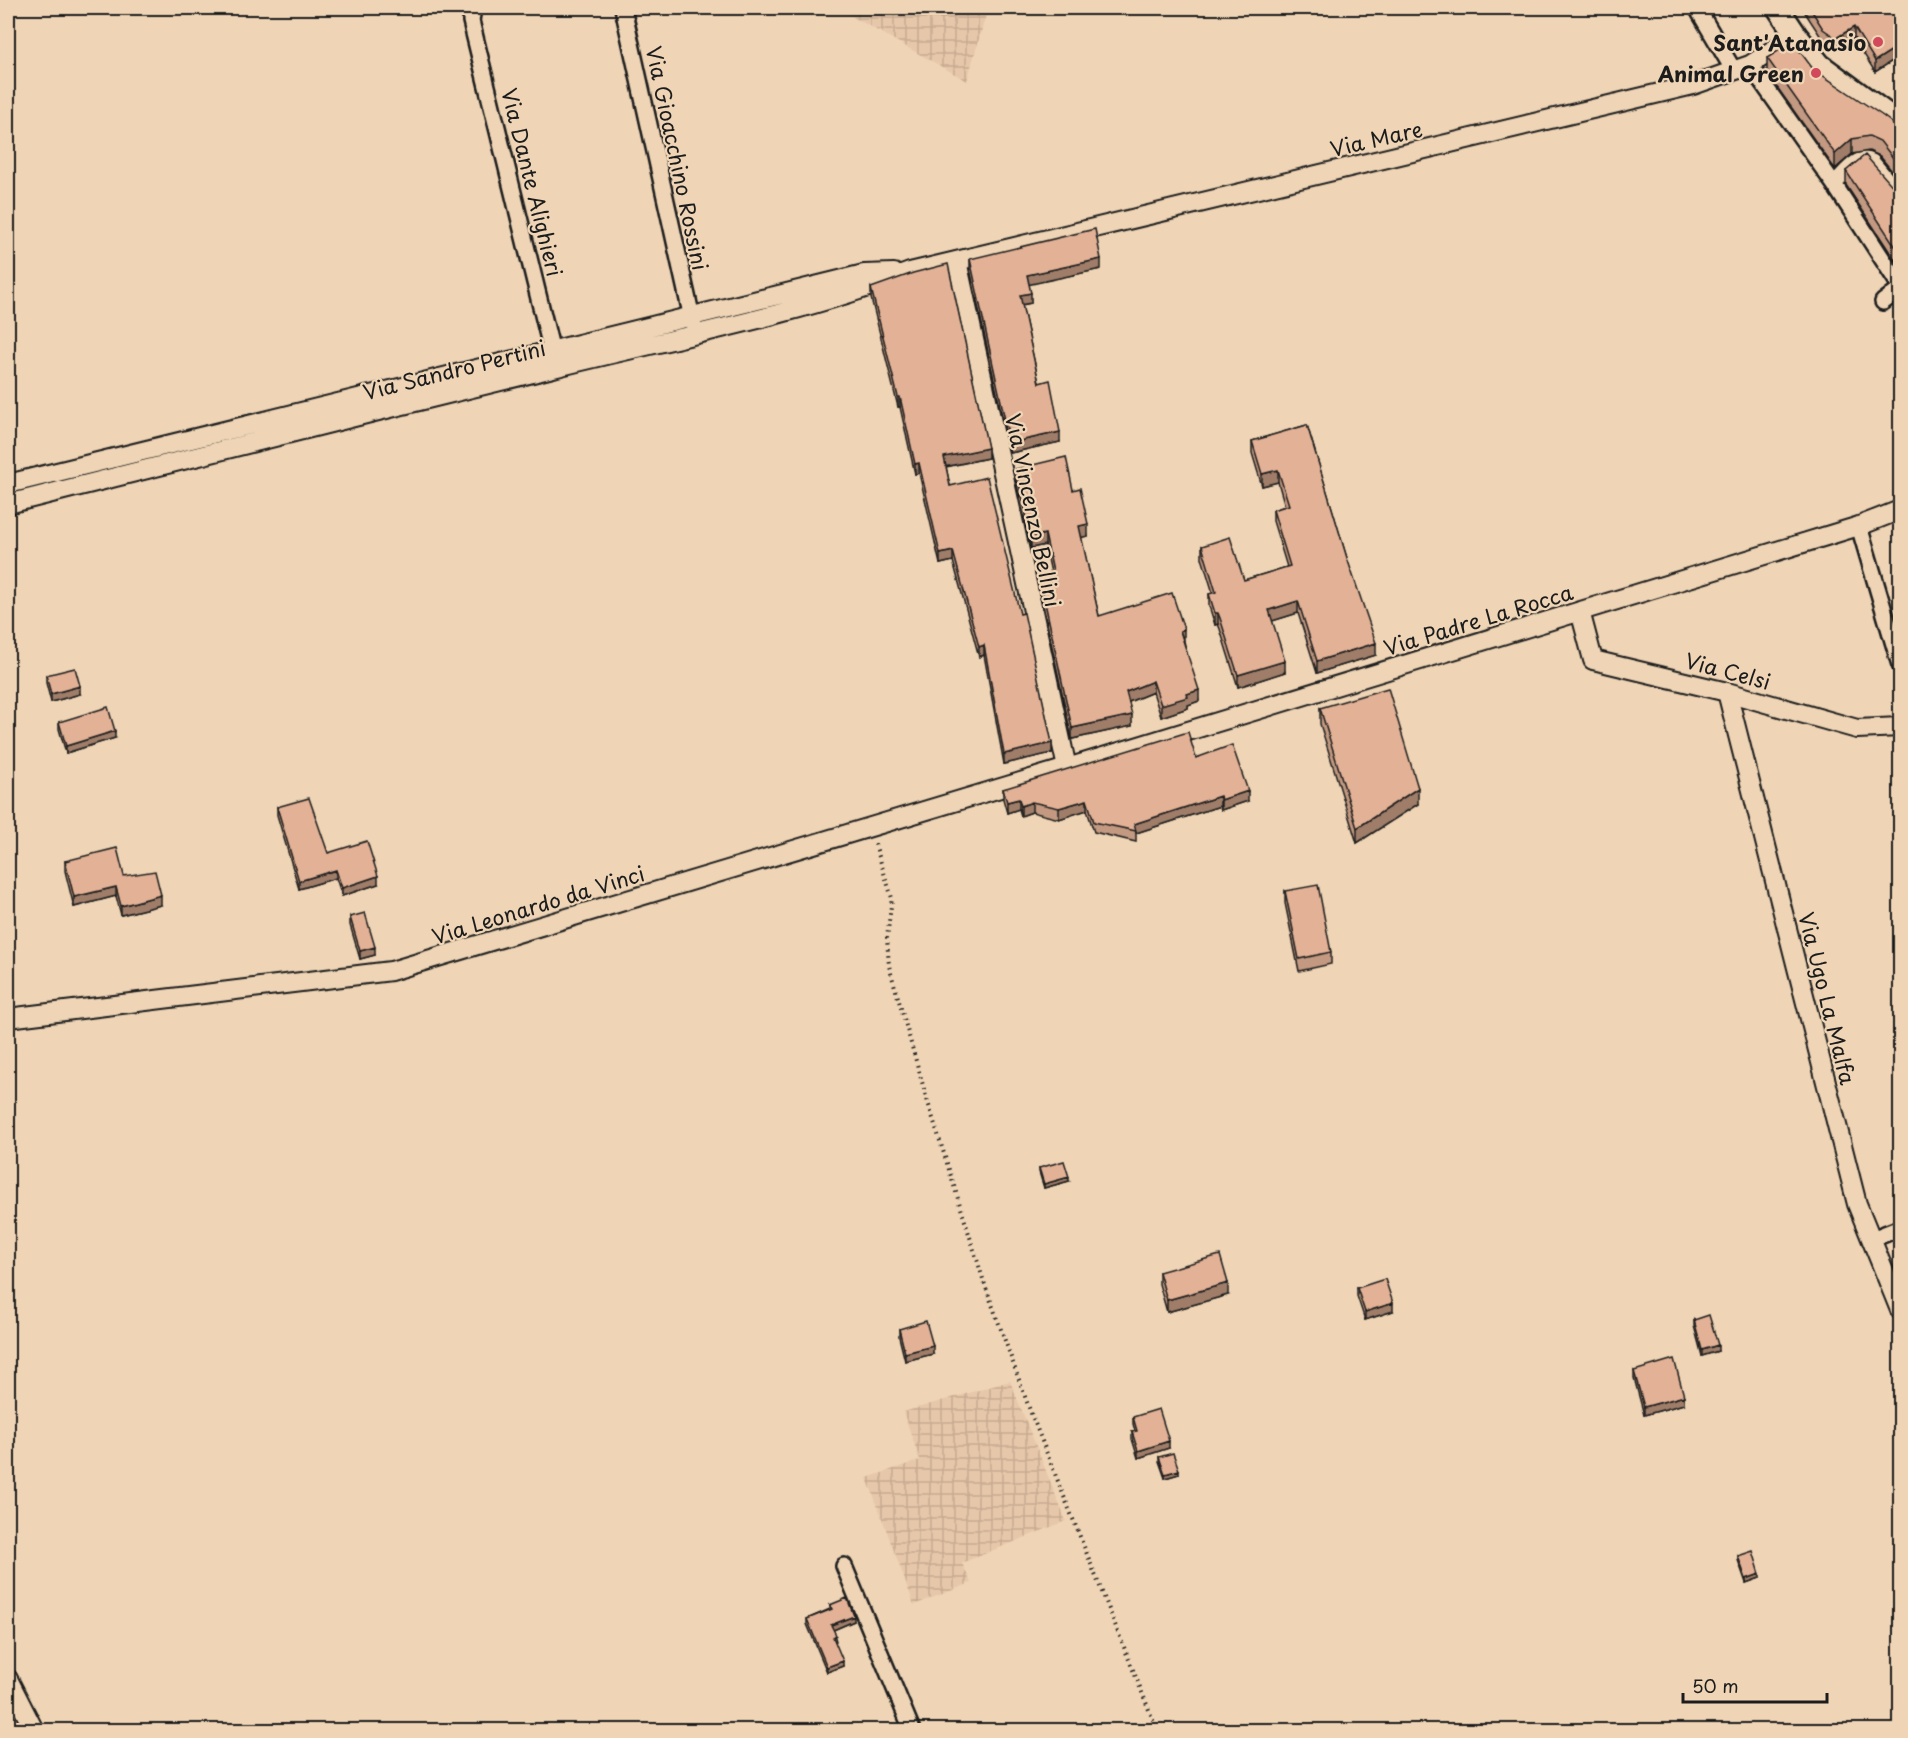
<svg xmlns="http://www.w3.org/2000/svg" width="1908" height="1738" font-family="'Playpen Sans',sans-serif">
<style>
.industrial{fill:url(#industrial-grid)}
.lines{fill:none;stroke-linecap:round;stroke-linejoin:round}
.minor-casing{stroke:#1c1c1c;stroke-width:20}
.tertiary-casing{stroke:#1c1c1c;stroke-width:22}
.secondary-casing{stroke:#1c1c1c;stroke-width:26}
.path{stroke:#1c1c1c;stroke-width:4;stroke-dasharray:1.5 4.5;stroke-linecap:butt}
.minor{stroke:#efd5b6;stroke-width:15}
.tertiary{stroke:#efd5b6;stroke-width:18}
.secondary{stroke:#efd5b6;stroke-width:21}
.wall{fill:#c39981;stroke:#1c1c1c;stroke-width:1.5}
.shaded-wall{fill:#9f7d69;stroke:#1c1c1c;stroke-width:1.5}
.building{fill:#e3b296;stroke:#1c1c1c;stroke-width:1.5}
.poi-dot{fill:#d1495b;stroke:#efd5b6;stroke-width:2}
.labels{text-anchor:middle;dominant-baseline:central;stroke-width:4.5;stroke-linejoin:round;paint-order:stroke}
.poi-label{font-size:21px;font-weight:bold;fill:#1c1c1c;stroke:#efd5b6;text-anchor:end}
.street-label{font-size:21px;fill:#1c1c1c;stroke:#efd5b6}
</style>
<defs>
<pattern id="industrial-grid" width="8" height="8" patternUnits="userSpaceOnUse" patternTransform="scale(1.5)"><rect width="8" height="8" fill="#e7c7a9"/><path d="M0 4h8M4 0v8" fill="none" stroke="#c6aa91"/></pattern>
</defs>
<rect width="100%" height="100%" fill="#efd5b6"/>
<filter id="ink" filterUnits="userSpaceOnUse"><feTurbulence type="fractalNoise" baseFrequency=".0167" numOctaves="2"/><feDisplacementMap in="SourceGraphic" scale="12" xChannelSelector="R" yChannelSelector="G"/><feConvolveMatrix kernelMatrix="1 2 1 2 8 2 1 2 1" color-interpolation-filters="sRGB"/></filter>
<g filter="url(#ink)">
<path class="industrial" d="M837,8H988L967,81Z
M1010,1381L1066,1521L962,1563L971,1583L914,1605L867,1478L920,1460L903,1412Z"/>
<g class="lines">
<g class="minor-casing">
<path id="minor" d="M473,8L471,21L554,360
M623,8L694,327
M1697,8L1734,71
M1750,65L1834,184L1900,286
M1834,184C1845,174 1857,154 1872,162L1900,196
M1883,302L1900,289
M1859,526L1900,665
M1872,1239L1900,1228
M844,1566L912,1730"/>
</g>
<g class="tertiary-casing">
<path id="tertiary" d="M957,261L1067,768
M8,484L864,274L894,273
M8,504C189,459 371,412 553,368C673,338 795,316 910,272L1693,85L1750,65L1796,35
M1580,611L1593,660L1727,692L1857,729L1900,727
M1727,692L1857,1204L1900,1310
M8,1018L391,971L1067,768L1859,526L1900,510
M8,1679L34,1730"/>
</g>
<g class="secondary-casing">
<path id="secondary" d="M1778,8L1796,35L1820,65L1900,124"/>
</g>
<path class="path" d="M1894,61L1900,72
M875,844L892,898L887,938L889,966L926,1096L984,1282L1032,1416L1157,1730"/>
<use href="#minor" class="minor"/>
<use href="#tertiary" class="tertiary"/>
<use href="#secondary" class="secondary"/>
</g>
<path class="wall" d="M1802,8H1895L1900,16V56L1875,72L1854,38L1836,49L1823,40Z
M1767,58L1813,69L1900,129V181L1880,156L1869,151L1852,154L1835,169L1767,73Z
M1846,171L1896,190L1900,189V265L1899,266L1846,185Z
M970,259L1101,269L1029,284L1031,303L1022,305L1039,383L1060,442L1010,453L970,269Z
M871,288L988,458L946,467L950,486L1052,753L1004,764L984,655L979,657L953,561L940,564L919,473L915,474L900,407H898L871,298Z
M1307,425L1376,655L1317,673L1298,613L1272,621L1285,672L1238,687L1220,629L1218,624L1215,625L1209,606V594L1213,593L1202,558V546L1244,580L1287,567L1273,521V510L1285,506L1278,482L1262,486L1252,453V441Z
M1016,469L1073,490L1088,536L1081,537L1099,616L1184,641L1199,701L1188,705V708L1161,717L1153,692L1129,702L1132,726L1072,739L1041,596V584L1053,582L1045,545L1031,548L1016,480Z
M46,675L80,694L51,702L46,683Z
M1320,708L1418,804L1357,843L1320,724Z
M59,722L115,738L66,753L59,729Z
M1196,758L1248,801L1221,810L1220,806L1136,833V842L1094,832L1087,810L1059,819L1032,812L1021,816L1019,809L1007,813L1003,799V789Z
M277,807L328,853L378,884L342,896L336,878L299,889L277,815Z
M65,861L124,876L161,905L121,915L116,896L74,907L65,871Z
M1285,891L1331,952V964L1299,971L1285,903Z
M350,917L375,955L360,959L350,925Z
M1039,1168L1069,1181L1044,1188L1039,1172Z
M1159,1272L1228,1295L1167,1312L1159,1284Z
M1357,1288L1393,1311L1365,1320L1357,1296Z
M1694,1320L1718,1351L1702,1356L1694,1326Z
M899,1329L933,1354L905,1361L899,1337Z
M1634,1371L1684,1404L1644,1415L1634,1378Z
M1133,1417L1169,1448L1138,1458L1132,1439V1432L1135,1431L1133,1424Z
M1159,1457L1179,1474L1165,1478L1159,1461Z
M1738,1556L1760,1578L1746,1583L1738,1560Z
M830,1605L854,1621L833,1630L836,1641H834L843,1666L827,1672L807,1624V1619L830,1609Z"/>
<path class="shaded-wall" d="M1854,27V38L1836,49V38Z
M1900,45V56L1875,72V61Z
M1852,139V154L1835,169V154Z
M1900,250V265L1899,266V252Z
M1101,259V269L1027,285V275Z
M1031,293V303L1020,305V295Z
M898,397H900V407H898Z
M1060,432V442L1010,453V443Z
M988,448V458L944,467V457Z
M919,463V473L915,474V464Z
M1278,470V482L1262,486V474Z
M1088,524V536L1079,538V526Z
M1045,534V545L1031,548V537Z
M953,551V561L940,564V554Z
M1298,601V613L1269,622V610Z
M1215,613H1218V624L1215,625Z
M1184,629V641L1180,631Z
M1376,643V655L1317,673V661Z
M984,645V655L979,657V647Z
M1285,661V672L1238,687V675Z
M1153,681V692L1126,703V692Z
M80,686V694L51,702V694Z
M1199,690V701L1188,705V708L1161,717V705L1187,694Z
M1132,715V726L1072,739V728Z
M115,731V738L66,753V746Z
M1052,743V753L1004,764V754Z
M1418,788V804L1357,843V828Z
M1248,791V801L1221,810V800Z
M1220,796V806L1136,833L1134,824Z
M1019,799V809L1007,813V802Z
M1087,800V810L1059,819V808Z
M1032,802V812L1021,816V806Z
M336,870V878L299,889V881Z
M378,876V884L342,896V888Z
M116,887V896L74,907V897Z
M161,895V905L121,915V906Z
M375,947V955L360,959V951Z
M1069,1177V1181L1044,1188V1184Z
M1228,1283V1295L1167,1312V1300Z
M1393,1303V1311L1365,1320V1312Z
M1718,1345V1351L1702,1356V1350Z
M933,1346V1354L905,1361V1353Z
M1684,1396V1404L1644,1415V1407Z
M1169,1441V1448L1138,1458V1451Z
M1179,1470V1474L1165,1478V1474Z
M1760,1574V1578L1746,1583V1579Z
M854,1616V1621L831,1631V1625Z
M843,1661V1666L827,1672V1667Z"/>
<path class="building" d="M1810,8H1895L1900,16V45L1875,61L1854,27L1836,38L1823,29Z
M1793,42L1813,69L1883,116L1900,129V167L1880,141L1869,136L1852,139L1835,154L1767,58Z
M1865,155L1896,190L1900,189V250L1899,252L1846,171Z
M1095,229L1101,259L1027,275L1031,293L1020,295L1039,383L1050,380L1060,432L1010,443L970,259Z
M948,264L988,448L944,457L950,486L987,477L1020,614L1024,613L1052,743L1004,754L984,645L979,647L953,551L940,554L919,463L915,464L900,397H898L871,288L913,273Z
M1307,425L1347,558L1376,643L1317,661L1298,601L1269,610L1285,661L1238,675L1220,618L1218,613H1215L1209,594L1216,592L1202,546L1230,537L1244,580L1290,566L1273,510L1289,505L1278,470L1262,474L1252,441Z
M1066,457L1073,490L1080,488L1088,524L1079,526L1099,616L1172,593L1184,629L1180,631L1199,690L1187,694L1188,697L1161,705L1153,681L1126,692L1132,715L1072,728L1041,584L1055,581L1045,534L1031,537L1016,469Z
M75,668L80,686L51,694L46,675Z
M1388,688L1418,788L1357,828L1320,708Z
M108,707L115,731L66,746L59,722Z
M1188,732L1196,758L1232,745L1248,791L1221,800L1220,796L1134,824L1136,831L1094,822L1087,800L1059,808L1032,802L1021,806L1019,799L1007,802L1003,789Z
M309,798L328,853L367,841L378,876L342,888L336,870L299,881L277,807Z
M117,848L124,876L155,871L161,895L121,906L116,887L74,897L65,861Z
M1318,885L1331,952L1299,959L1285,891Z
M365,913L375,947L360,951L350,917Z
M1064,1161L1069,1177L1044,1184L1039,1168Z
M1220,1255L1228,1283L1167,1300L1159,1272Z
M1385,1279L1393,1303L1365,1312L1357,1288Z
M1709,1315L1718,1345L1702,1350L1694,1320Z
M926,1321L933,1346L905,1353L899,1329Z
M1674,1359L1684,1396L1644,1407L1634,1371Z
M1159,1409L1169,1441L1138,1451L1132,1432L1137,1431L1133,1417Z
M1173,1453L1179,1470L1165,1474L1159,1457Z
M1753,1551L1760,1574L1746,1579L1738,1556Z
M847,1598L854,1616L831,1625L836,1635L833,1637L843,1661L827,1667L807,1619L832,1609L830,1605Z"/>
</g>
<g class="poi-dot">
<circle cx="1878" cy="42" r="6"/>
<circle cx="1816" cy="73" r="6"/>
</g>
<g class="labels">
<g class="poi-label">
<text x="1866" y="42">Sant'Atanasio</text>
<text x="1804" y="73">Animal Green</text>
</g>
<g class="street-label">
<text transform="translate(1376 138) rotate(-13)">Via Mare</text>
<text transform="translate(678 158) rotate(78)">Via Gioacchino Rossini</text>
<text transform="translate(533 182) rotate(76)">Via Dante Alighieri</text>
<text transform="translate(454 369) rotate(-14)">Via Sandro Pertini</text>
<text transform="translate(1034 510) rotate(78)">Via Vincenzo Bellini</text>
<text transform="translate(1478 619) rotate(-17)">Via Padre La Rocca</text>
<text transform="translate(1728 670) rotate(15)">Via Celsi</text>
<text transform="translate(538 904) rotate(-17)">Via Leonardo da Vinci</text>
<text transform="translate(1828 998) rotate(76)">Via Ugo La Malfa</text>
</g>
</g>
<rect width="1908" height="1738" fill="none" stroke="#efd5b6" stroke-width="30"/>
<rect x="15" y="15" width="1878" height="1708" fill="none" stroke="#1c1c1c" stroke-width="2" filter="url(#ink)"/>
<path d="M1683 1693v9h144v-9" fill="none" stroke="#1c1c1c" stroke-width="3"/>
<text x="1692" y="1693" font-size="18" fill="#1c1c1c" stroke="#efd5b6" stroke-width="4.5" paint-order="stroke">50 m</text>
</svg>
